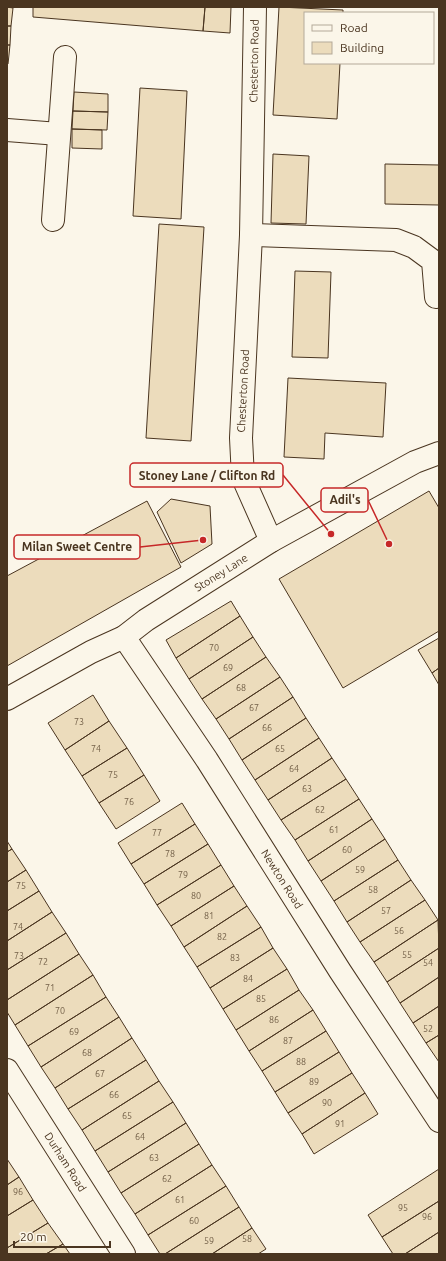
<svg xmlns="http://www.w3.org/2000/svg" width="446" height="1261" font-family="Ubuntu,sans-serif">
<style>
.building{fill:#ecdcbc;stroke:#4a3520}
.lines{fill:none;stroke-linecap:round;stroke-linejoin:round}
.minor-casing{stroke:#4a3520;stroke-width:24}
.minor{stroke:#fbf6e9;stroke-width:22}
.labels{text-anchor:middle;dominant-baseline:central;stroke-width:3;stroke-linejoin:round;paint-order:stroke}
.number-label{font-size:9px;fill:#725f47}
.street-label{font-size:11px;fill:#4a3520;stroke:#fbf6e9}
.leader{fill:none;stroke:#c62828;stroke-width:1.5}
.callout-dot{fill:#c62828;stroke:#fbf6e9;stroke-width:1.5}
.callout{fill:#fbf6e9;stroke:#c62828;stroke-width:1.5}
.callout-label{font-size:12px;text-anchor:middle;font-weight:bold;fill:#4a3520}
</style>
<rect width="100%" height="100%" fill="#fbf6e9"/>
<path class="building" d="M7,7L13,8L11,26H7Z
M33,7H205L203,31L33,17Z
M205,7H231L230,33L203,31Z
M279,7L343,10V13H305V63H340L337,119L273,115Z
M7,26H11L10,45H7Z
M7,45H10L8,64H7Z
M140,88L187,91L181,219L133,216Z
M74,92L108,94V112L73,111Z
M73,111L108,112L107,130L72,129Z
M72,129L102,130V149L72,148Z
M273,154L309,156L306,224L271,223Z
M385,164L439,165V205L385,204Z
M159,224L204,227L191,441L146,438Z
M295,271L331,272L328,358L292,357Z
M288,378L386,383L383,437L325,433L324,459L284,457Z
M429,491L439,508V631L343,688L279,579Z
M171,499L210,506L212,544L181,563L157,512Z
M147,501L181,567L7,666V576Z
M231,601L240,616L176,658L166,640Z
M240,616L253,637L189,679L176,658Z
M253,637L266,657L202,699L189,679Z
M439,638V668L432,673L418,650Z
M266,657L280,677L216,719L202,699Z
M439,668V685L432,673Z
M280,677L293,697L229,739L216,719Z
M93,695L109,721L65,750L48,723Z
M293,697L306,718L242,760L229,739Z
M306,718L319,738L255,780L242,760Z
M109,721L127,748L82,776L65,750Z
M319,738L332,758L268,800L255,780Z
M127,748L144,775L99,803L82,776Z
M332,758L346,779L281,820L268,800Z
M144,775L160,801L116,829L99,803Z
M346,779L359,799L295,840L281,820Z
M359,799L372,819L308,861L295,840Z
M182,803L195,824L131,864L118,843Z
M372,819L385,839L321,881L308,861Z
M195,824L208,844L144,884L131,864Z
M385,839L398,860L334,901L321,881Z
M7,841L12,849L7,852Z
M208,844L221,865L157,905L144,884Z
M12,849L26,870L7,882V852Z
M398,860L411,880L347,922L334,901Z
M221,865L234,886L171,926L157,905Z
M26,870L39,891L7,911V882Z
M411,880L425,900L360,942L347,922Z
M234,886L247,906L184,947L171,926Z
M39,891L52,912L7,941V911Z
M425,900L438,920L374,962L360,942Z
M247,906L261,927L197,967L184,947Z
M52,912L66,933L7,970V941Z
M438,920L439,948L387,982L374,962Z
M261,927L273,948L210,988L197,967Z
M66,933L79,954L7,1000V970Z
M273,948L287,969L223,1009L210,988Z
M439,948V977L400,1003L387,982Z
M79,954L93,975L15,1025L7,1012V1000Z
M287,969L299,990L236,1030L223,1009Z
M93,975L106,997L28,1046L15,1025Z
M439,977V1006L413,1023L400,1003Z
M299,990L313,1010L249,1051L236,1030Z
M106,997L119,1017L41,1067L28,1046Z
M439,1006V1035L426,1043L413,1023Z
M313,1010L326,1031L262,1071L249,1051Z
M119,1017L132,1038L55,1088L41,1067Z
M326,1031L339,1052L275,1092L262,1071Z
M439,1035V1062L426,1043Z
M132,1038L146,1060L68,1109L55,1088Z
M339,1052L352,1073L288,1113L275,1092Z
M146,1060L159,1081L82,1130L68,1109Z
M352,1073L365,1093L302,1134L288,1113Z
M159,1081L173,1102L95,1151L82,1130Z
M365,1093L378,1114L314,1154L302,1134Z
M173,1102L186,1123L108,1172L95,1151Z
M186,1123L199,1144L121,1193L108,1172Z
M199,1144L212,1165L135,1214L121,1193Z
M7,1159L19,1177L7,1185Z
M212,1165L226,1186L148,1235L135,1214Z
M439,1169V1201L382,1237L368,1215Z
M19,1177L33,1200L7,1216V1185Z
M226,1186L239,1207L165,1254H160L148,1235Z
M33,1200L48,1223L7,1248V1216Z
M439,1201V1232L405,1254H393L382,1237Z
M239,1207L252,1228L212,1254H165Z
M48,1223L63,1244L46,1254H7V1248Z
M252,1228L266,1249L258,1254H212Z
M439,1232V1254H405Z
M63,1244L70,1254H46Z"/>
<g class="lines">
<g class="minor-casing">
<g id="minor">
<path d="M255,7L251,235L241,438L243,478L271,541"/>
<path d="M7,130L59,134"/>
<path d="M53,220L65,57"/>
<path d="M251,235L396,240L414,247L433,261L436,297"/>
<path id="s1" d="M124,637L207,760L340,971L439,1121"/>
<path id="s2" d="M7,699L91,652L124,637L146,620L271,541L415,462L439,453"/>
<path id="s3" d="M7,1070L124,1254"/>
</g>
</g>
<use href="#minor" class="minor"/>
</g>
<g class="labels">
<g class="number-label">
<text x="214" y="648">70</text>
<text x="228" y="668">69</text>
<text x="241" y="688">68</text>
<text x="254" y="708">67</text>
<text x="79" y="722">73</text>
<text x="267" y="728">66</text>
<text x="96" y="749">74</text>
<text x="280" y="749">65</text>
<text x="294" y="769">64</text>
<text x="113" y="775">75</text>
<text x="307" y="789">63</text>
<text x="129" y="802">76</text>
<text x="320" y="810">62</text>
<text x="334" y="830">61</text>
<text x="157" y="833">77</text>
<text x="347" y="850">60</text>
<text x="170" y="854">78</text>
<text x="360" y="870">59</text>
<text x="183" y="875">79</text>
<text x="21" y="886">75</text>
<text x="373" y="890">58</text>
<text x="196" y="896">80</text>
<text x="386" y="911">57</text>
<text x="209" y="916">81</text>
<text x="18" y="927">74</text>
<text x="399" y="931">56</text>
<text x="222" y="937">82</text>
<text x="407" y="955">55</text>
<text x="19" y="956">73</text>
<text x="235" y="958">83</text>
<text x="43" y="962">72</text>
<text x="428" y="963">54</text>
<text x="248" y="979">84</text>
<text x="50" y="988">71</text>
<text x="261" y="999">85</text>
<text x="60" y="1011">70</text>
<text x="274" y="1020">86</text>
<text x="428" y="1029">52</text>
<text x="74" y="1032">69</text>
<text x="288" y="1041">87</text>
<text x="87" y="1053">68</text>
<text x="301" y="1062">88</text>
<text x="100" y="1074">67</text>
<text x="314" y="1082">89</text>
<text x="114" y="1095">66</text>
<text x="327" y="1103">90</text>
<text x="127" y="1116">65</text>
<text x="340" y="1124">91</text>
<text x="140" y="1137">64</text>
<text x="154" y="1158">63</text>
<text x="167" y="1179">62</text>
<text x="18" y="1192">96</text>
<text x="180" y="1200">61</text>
<text x="403" y="1208">95</text>
<text x="427" y="1217">96</text>
<text x="194" y="1221">60</text>
<text x="247" y="1239">58</text>
<text x="209" y="1241">59</text>
</g>
<g class="street-label">
<text transform="translate(254 61) rotate(-89)">Chesterton Road</text>
<text transform="translate(243 391) rotate(-87)">Chesterton Road</text>
<text stroke="none"><textPath href="#s2" startOffset="249">Stoney Lane</textPath></text>
<text stroke="none"><textPath href="#s1" startOffset="289">Newton Road</textPath></text>
<text stroke="none"><textPath href="#s3" startOffset="109">Durham Road</textPath></text>
</g>
</g>
<path class="leader" d="M331 534L283 475M389 544L368 500M203 540L140 547"/>
<g class="callout-dot">
<circle cx="331" cy="534" r="4"/>
<circle cx="389" cy="544" r="4"/>
<circle cx="203" cy="540" r="4"/>
</g>
<g class="callout">
<rect x="130" y="463" width="153" height="24" rx="4"/>
<rect x="321" y="488" width="47" height="24" rx="4"/>
<rect x="14" y="535" width="126" height="24" rx="4"/>
</g>
<g class="callout-label">
<text x="207" y="480">Stoney Lane / Clifton Rd</text>
<text x="345" y="504">Adil's</text>
<text x="77" y="551">Milan Sweet Centre</text>
</g>
<rect width="446" height="1261" fill="none" stroke="#4a3520" stroke-width="16"/>
<rect x="304" y="12" width="130" height="52" fill="#fbf6e9" stroke="#b4a999"/>
<rect x="312" y="25" width="20" height="6" fill="#fbf6e9" stroke="#b4a999"/>
<text x="340" y="32" font-size="12" fill="#4a3520">Road</text>
<rect x="312" y="42" width="20" height="12" fill="#ecdcbc" stroke="#b4a999"/>
<text x="340" y="52" font-size="12" fill="#4a3520">Building</text>
<path d="M14 1241v6h96v-6" fill="none" stroke="#4a3520" stroke-width="2"/>
<text x="20" y="1241" font-size="12" fill="#4a3520" stroke="#fbf6e9" stroke-width="3" paint-order="stroke">20 m</text>
</svg>
